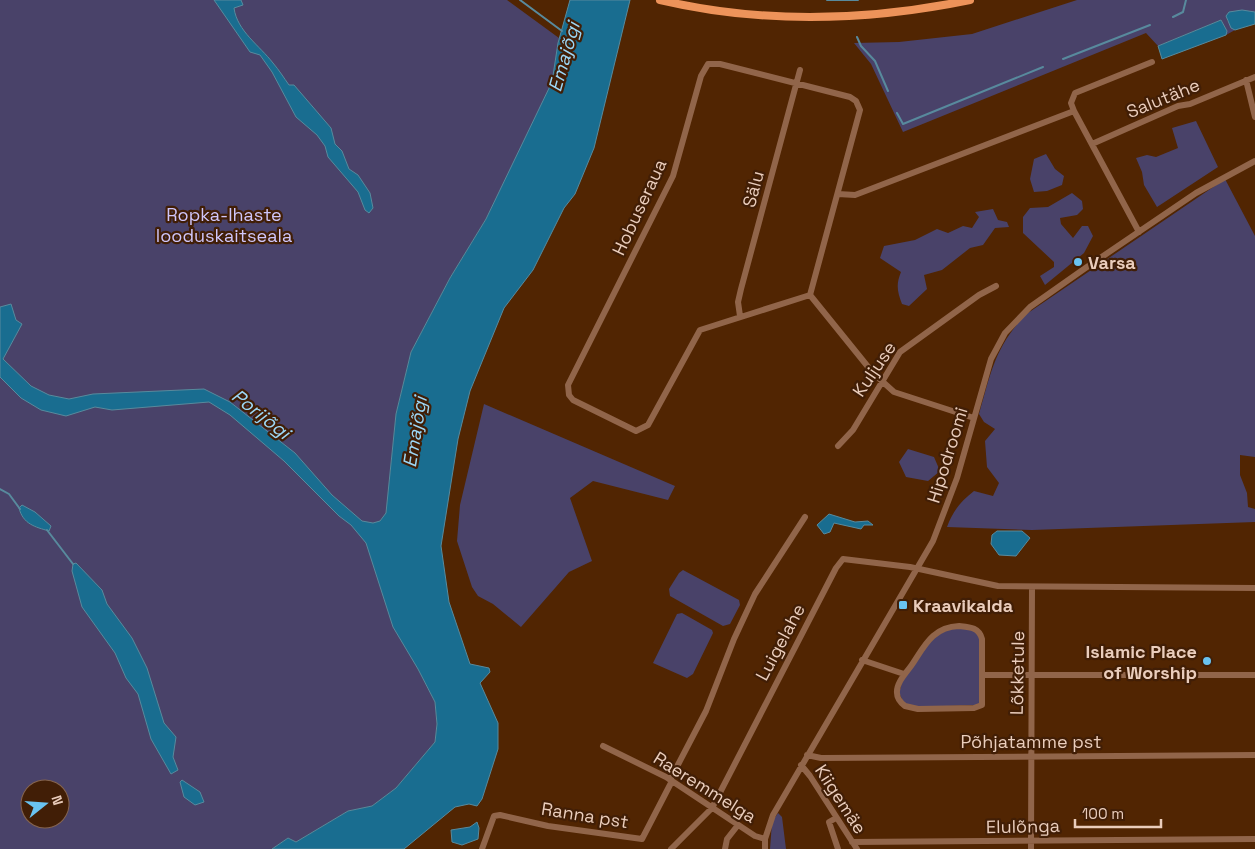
<svg xmlns="http://www.w3.org/2000/svg" width="1255" height="849" font-family="'Space Grotesk',sans-serif">
<style>
.green{fill:#494269;fill-rule:evenodd}
.water{fill:#196d90;stroke:#588a9d}
.lines{fill:none;stroke-linecap:round;stroke-linejoin:round}
.stream{stroke:#588a9d;stroke-width:2}
.minor{stroke:#91654a;stroke-width:6}
.major{stroke:#ed935a;stroke-width:8}
.poi-dot{fill:#69c3f1;stroke:#411e06;stroke-width:2}
.labels{text-anchor:middle;dominant-baseline:central;stroke-width:4.5;stroke-linejoin:round;paint-order:stroke}
.street-label{font-size:18px;fill:#eacdbc;stroke:#411e06}
.park-label{font-size:18px;fill:#cfc6fb;stroke:#411e06}
.poi-label{font-size:18px;font-weight:bold;fill:#eacdbc;stroke:#411e06;text-anchor:start}
.water-label{font-size:19px;font-style:italic;fill:#9cd7f6;stroke:#411e06}
</style>
<rect width="100%" height="100%" fill="#512502"/>
<path class="green" d="M0,0H507L559,38L552,82L529,133L486,219L450,278L411,352L396,414L386,514L380,521L418,669L435,702L437,724L435,742L396,788L372,806L348,811L296,842L288,838L272,849H0ZM30,789H60V819H30Z
M1077,0H1255V12L1227,20L1235,30L1226,35L1227,31L1221,20L1158,46L1146,33L903,132L871,64L854,43L899,42L972,34Z
M1196,121L1218,167L1157,207L1144,185L1142,172L1136,158L1147,155L1156,157L1178,148L1172,128Z
M1046,154L1055,169L1064,176L1062,185L1047,191L1034,192L1030,179L1034,159Z
M1225,179L1255,236V457L1240,455V475L1247,493L1248,507L1255,509V522L1032,530L947,527C953,511 960,502 974,491L993,496L999,483L987,467L985,441L995,429L984,422L979,414C991,372 995,348 1025,315Z
M1072,193L1082,201L1083,209L1077,215L1060,218L1061,224L1073,238L1082,226H1088L1093,236L1084,253L1045,285L1040,276L1054,267V262L1023,233V217L1030,208L1048,207Z
M993,209L998,220L1007,222L1009,227L995,228L983,245L970,248L942,270L924,275L927,289L909,306L902,304C897,291 896,284 901,272L880,258L884,246L915,240L937,229L948,233L963,226L972,228L979,217L975,212Z
M484,404L675,486L668,500L593,481L570,498L592,561L569,572L521,627L493,604L478,596L472,587L457,541L460,505Z
M908,449L934,457L940,471L928,481L906,477L899,462Z
M683,570L739,600L740,605L730,624L723,626L670,596L669,589L679,573Z
M682,613L712,630L713,633L693,674L687,678L653,663L677,614Z
M955,627L971,628L981,637V675L979,705L914,707L904,703L899,693L903,679L931,637Z
M778,813L782,817L786,849H770L772,822Z"/>
<path class="water" d="M214,0H241L243,5L234,8C237,31 260,46 273,63C279,70 284,78 289,85H294L331,128L335,144L342,151L349,169L358,175L370,193L373,208L369,213L365,210L358,192L328,157L325,146L317,135L296,117L272,72L260,55L250,52Z
M570,0H630L594,148L575,194L564,208L533,270L504,308L470,391L458,439L441,546L449,602L470,664L489,668L490,672L480,683L498,723V749L482,799L477,806L469,804L455,807L404,849H272L288,838L296,842L348,811L372,806L396,788L435,742L437,724L435,702L418,669L393,627L366,543L351,525L339,516L284,461L230,415L209,402L112,410L95,407L66,416L41,410L21,398L0,377V307L11,304L16,320L22,324L3,359L31,386L49,395L69,399L93,394L204,389L230,402L295,453L332,495L362,521L373,523L380,521L386,513L396,414L411,352L450,278L486,219L552,82L558,43Z
M1242,10L1255,12V24L1235,30L1231,28L1226,16L1229,12Z
M1221,20L1227,31L1226,35L1162,59L1158,46Z
M22,505L35,512L51,526L49,531C35,527 23,524 19,508Z
M829,514L855,522L868,521L873,525H864L861,529L834,523L830,532L824,534L817,525Z
M997,531H1022L1030,538L1016,556L999,555L991,544L992,535Z
M76,563L102,590L107,604L132,638L147,668L164,723L176,737L173,757L178,770L171,774L151,739L138,694L126,678L115,653L82,607L72,571L73,564Z
M182,780L200,792L204,802L195,805L184,797L180,782Z
M477,822L479,828L478,839L462,845L452,842L451,830L470,827Z"/>
<g class="lines">
<path class="stream" d="M520,0L562,31
M827,0H858
M1173,17L1183,12L1186,0
M857,37L861,46L875,61L888,91
M1063,59L1150,25
M897,113L903,124L1043,67
M0,489L9,494L20,509
M47,530L73,564"/>
<path class="minor" d="M708,64H720L850,97L856,101L860,110L810,295L700,330L648,425L636,431L573,400L569,395L568,385L673,176L701,76Z
M1246,80L1255,117
M1074,111L1071,103L1075,93L1152,62
M1092,144L1178,106L1190,104L1255,77
M838,194L855,195L1074,111L1139,232
M810,295L873,373L894,392L974,418
M740,316L738,302L741,289L800,70
M838,446L853,430L900,352L979,295L996,286
M959,626C969,627 979,627 982,639V705L974,708L918,709L905,706C901,703 897,698 897,693C896,683 906,673 911,666C924,647 932,627 959,626Z
M862,660L904,674
M983,675H1255
M603,746L666,777L755,836L765,839
M807,755L821,758L1255,755
M801,765L810,776L857,849
M670,780L706,711L734,639L755,594L805,517
M836,818L829,822L838,849
M852,842L1255,839
M482,849L494,816L500,815L548,826L642,839L672,781
M671,849L712,808L836,568L843,559L910,567L998,586L1255,588
M725,849L727,839L738,825
M765,849V839L773,815L933,541L957,478L991,359L1005,333L1030,307L1084,269L1196,193L1255,161
M1031,849L1032,587"/>
<path class="major" d="M660,0C762,24 868,21 970,0"/>
</g>
<g class="poi-dot">
<circle cx="1078" cy="262" r="5"/>
<rect x="898" y="600" width="10" height="10" rx="2.5"/>
<circle cx="1207" cy="661" r="5"/>
</g>
<g class="labels">
<g class="street-label">
<text transform="translate(1163 98) rotate(-22)">Salutähe</text>
<text transform="translate(753 189) rotate(-75)">Sälu</text>
<text transform="translate(639 207) rotate(-65)">Hobuseraua</text>
<text transform="translate(874 369) rotate(-56)">Kuljuse</text>
<text transform="translate(947 455) rotate(-73)">Hipodroomi</text>
<text transform="translate(780 642) rotate(-62)">Luigelahe</text>
<text transform="translate(1017 673) rotate(-89)">Lõkketule</text>
<text x="1031" y="741">Põhjatamme pst</text>
<text transform="translate(705 787) rotate(32)">Raeremmelga</text>
<text transform="translate(841 799) rotate(57)">Kiigemäe</text>
<text transform="translate(585 815) rotate(9)">Ranna pst</text>
<text transform="translate(1023 826) rotate(-1)">Elulõnga</text>
</g>
<g class="park-label">
<text x="224" y="214">Ropka-Ihaste<tspan x="224" dy="21">looduskaitseala</tspan></text>
</g>
<g class="poi-label">
<text x="1088" y="262">Varsa</text>
<text x="913" y="605">Kraavikalda</text>
<text x="1197" y="651" text-anchor="end">Islamic Place<tspan x="1197" dy="21">of Worship</tspan></text>
</g>
<g class="water-label">
<text transform="translate(564 57) rotate(-74)">Emajõgi</text>
<text transform="translate(261 414) rotate(38)">Porijõgi</text>
<text transform="translate(415 432) rotate(-81)">Emajõgi</text>
</g>
</g>
<g transform="translate(45 804) rotate(73)"><circle r="24" fill="#411e06" stroke="#85644f"/>
<path d="M0-4L9 19L0 12L-9 19Z" fill="#69c3f1"/>
<text y="-8" font-size="14" font-weight="bold" text-anchor="middle" fill="#eacdbc">N</text>
</g>
<path d="M1075 819v8h86v-8" fill="none" stroke="#eacdbc" stroke-width="2.5"/>
<text x="1082" y="819" font-size="15" fill="#eacdbc" stroke="#411e06" stroke-width="4" paint-order="stroke">100 m</text>
</svg>
